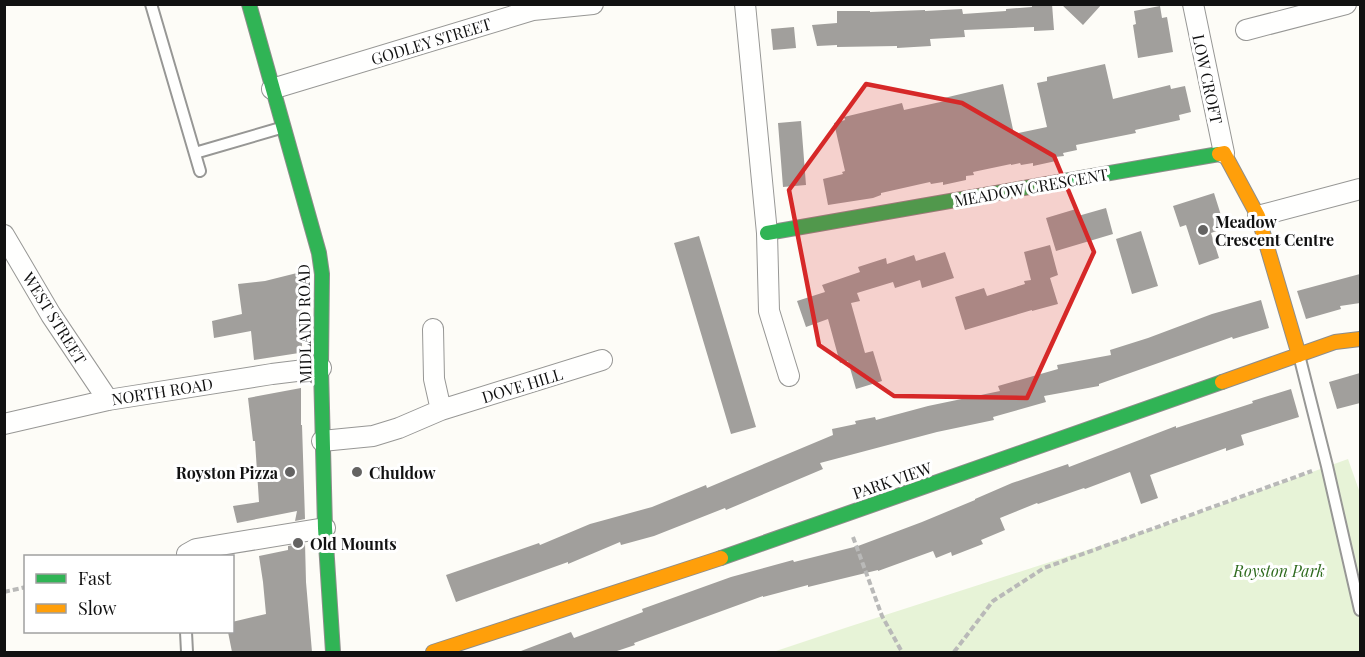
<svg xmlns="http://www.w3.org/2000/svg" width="1365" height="657" font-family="'Playfair Display',serif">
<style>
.green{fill:#e7f3d7}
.building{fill:#a19f9c}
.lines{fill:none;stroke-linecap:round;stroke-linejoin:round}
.lane-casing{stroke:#979795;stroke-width:14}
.street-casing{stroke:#979795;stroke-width:22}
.fast-casing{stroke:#8e8d8b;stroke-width:16}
.slow-casing{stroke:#8e8d8b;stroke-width:16}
.path{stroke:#b9b9b8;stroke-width:4;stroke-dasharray:6 3;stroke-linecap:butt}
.lane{stroke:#fffffe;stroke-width:10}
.street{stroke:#fffffe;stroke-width:20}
.fast{stroke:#30b455;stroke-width:14}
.slow{stroke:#ff9f0a;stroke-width:14}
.marked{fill:#d62828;fill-opacity:0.2;stroke:#d62828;stroke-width:4.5;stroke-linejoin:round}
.poi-dot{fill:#646362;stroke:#fff;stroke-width:2}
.labels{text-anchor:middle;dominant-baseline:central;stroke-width:6;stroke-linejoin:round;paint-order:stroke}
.street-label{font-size:16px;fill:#111;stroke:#fff}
.poi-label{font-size:16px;font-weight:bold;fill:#111;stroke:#fff;text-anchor:start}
.park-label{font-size:16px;font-style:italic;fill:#2f6b1f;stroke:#fff}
</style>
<rect width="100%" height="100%" fill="#fdfcf7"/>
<path class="green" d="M1348,459L1360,493V652H773L848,627L1168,524Z"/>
<path class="building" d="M1032,4H1052L1054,30L1034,31V27L964,30L965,37L930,39L931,46L897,48V46L837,47V45L817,46L812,25L837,23V11H870V12L925,10V11L962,9L963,14L1006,11V9L1032,7Z
M1061,4H1102L1083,25Z
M1160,6L1162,18L1167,17L1173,52L1138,58L1133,25L1136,24L1134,11Z
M794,27L796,48L773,50L771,29Z
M1105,64L1113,99L1170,85L1171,89L1185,86L1191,112L1179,115L1180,120L1135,130L1136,133L1076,145L1077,150L1063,153L1064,156L1055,157L1056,161L1033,166V163L1021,165L1020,163L1011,165V164L973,172L974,175L966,176V180L943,185V182L931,184L930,182L921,184L881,193V195L873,198L828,205L823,179L843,174L842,172L845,171L834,123L845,120L844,117L902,103L904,110L945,101L944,98L1003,84L1014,134L1047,127L1037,83L1047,81V77Z
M801,121L806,185L783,187L778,123Z
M1214,193L1225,228L1211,233L1219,258L1199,265L1186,225L1180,227L1173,206Z
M1106,208L1113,234L1056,251L1046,218L1076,209L1078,216Z
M1141,231L1158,286L1132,294L1116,239Z
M699,236L756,427L731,434L674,243Z
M1050,245L1058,275L1050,278L1058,304L1032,311V310L965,330L955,297L984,288L987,296L1025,284L1024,281L1031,280L1024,252Z
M945,252L954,278L922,288L920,280L895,288L893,282L857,293L860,301L851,303L865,353L873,351L882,381L856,389L848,361L840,363L828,319L806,327L797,301L825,292L822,285L860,272L858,267L886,258L887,264L914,255L916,261Z
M301,272L302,347L299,353L254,360L251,331L214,338L212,321L242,314L238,284L265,281Z
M1360,274V303L1340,306L1341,309L1306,319L1297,291Z
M1261,300L1269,328L1233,339L1232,337L1099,384V386L1044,396L1046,402L993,417L994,420L937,432L820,463L823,469L726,510L725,508L654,536L621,545L620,542L568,564V562L456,602L446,575L539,543L540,545L590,524L652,507L706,485L707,488L833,435L832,429L856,424L855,421L875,417L876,420L928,406L1000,391L998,386L1058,369L1057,365L1111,355L1110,350L1148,338L1212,314Z
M1360,373V403L1337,409L1329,382Z
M301,388V425H302L305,519L295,521L297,511L237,523L233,506L259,502L255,441H253L248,398Z
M1291,389L1299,417L1241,435L1244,445L1226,451V448L1150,475L1158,498L1141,504L1130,472L1085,489L1084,488L1038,504L1037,503L1000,518L1005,530L981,540L983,544L952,556L951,552L936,558L933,551L878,571V570L808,587V585L763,597V596L634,643L635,645L614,652H521V651L571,632L574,638L643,612L642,609L731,577L793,560L794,562L858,546L922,522L975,500V499L1012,483L1068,464L1069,467L1176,426V428L1253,403L1252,401Z
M305,543L306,582L312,652H232L228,632H232V622L266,614L263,582L259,556L288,550V546Z"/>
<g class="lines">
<g class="lane-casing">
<path id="lane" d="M151,4L200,171
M195,153L284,127
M1299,355L1327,466L1360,610
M186,632L187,652"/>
</g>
<g class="street-casing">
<path id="street" d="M745,4L767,233L769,311L789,376
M1193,4L1224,153
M1246,30L1346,4
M272,89L533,10L593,4
M1258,216L1360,189
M4,235L51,315L108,400
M433,329L434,379L441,410
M4,424L108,400L272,374L321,368
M322,441L373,436L399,428L441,410L602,360
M187,554L196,549L325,528"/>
</g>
<g class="fast-casing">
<path id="fast" d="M249,4L319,253L322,274L321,368L325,528L333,652
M767,233L1219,154
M721,558L1222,382"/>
</g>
<g class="slow-casing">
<path id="slow" d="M1219,154L1224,153L1258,216L1299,355
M1222,382L1335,342L1360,339
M433,652L721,558"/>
</g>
<path class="path" d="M853,537L882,616L902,652
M4,592L26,587
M954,652L993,601L1044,568L1312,471"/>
<use href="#lane" class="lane"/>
<use href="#street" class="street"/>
<use href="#fast" class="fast"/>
<use href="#slow" class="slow"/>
</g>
<path class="marked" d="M866,84L962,103L1054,156L1094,252L1027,398L894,396L819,345L789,190Z"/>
<g class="poi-dot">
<circle cx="1203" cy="230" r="6"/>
<circle cx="290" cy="472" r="6"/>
<circle cx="357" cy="472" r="6"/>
<circle cx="298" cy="543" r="6"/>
</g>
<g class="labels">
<g class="street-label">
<text transform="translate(431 41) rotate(-17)">GODLEY STREET</text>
<text transform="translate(1208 79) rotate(78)">LOW CROFT</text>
<text transform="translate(1031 187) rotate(-10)">MEADOW CRESCENT</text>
<text transform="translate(55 318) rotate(58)">WEST STREET</text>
<text transform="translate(304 324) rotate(-91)">MIDLAND ROAD</text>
<text transform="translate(522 385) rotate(-17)">DOVE HILL</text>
<text transform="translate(162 391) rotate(-9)">NORTH ROAD</text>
<text transform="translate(892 480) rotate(-19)">PARK VIEW</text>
</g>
<g class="poi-label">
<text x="1215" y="221">Meadow<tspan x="1215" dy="18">Crescent Centre</tspan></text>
<text x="278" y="472" text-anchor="end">Royston Pizza</text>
<text x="369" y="472">Chuldow</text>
<text x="310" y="543">Old Mounts</text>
</g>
<g class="park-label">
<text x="1279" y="570">Royston Park</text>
</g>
</g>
<rect width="1365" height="657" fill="none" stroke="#111111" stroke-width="12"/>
<rect x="24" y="555" width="210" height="78" fill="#ffffff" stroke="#a0a0a0" stroke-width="1.5"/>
<rect x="36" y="574" width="30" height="9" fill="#30b455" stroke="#a0a0a0" stroke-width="1.5"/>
<text x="78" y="585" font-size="18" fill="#111111">Fast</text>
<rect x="36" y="604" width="30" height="9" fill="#ff9f0a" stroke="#a0a0a0" stroke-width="1.5"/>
<text x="78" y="615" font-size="18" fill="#111111">Slow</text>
</svg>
